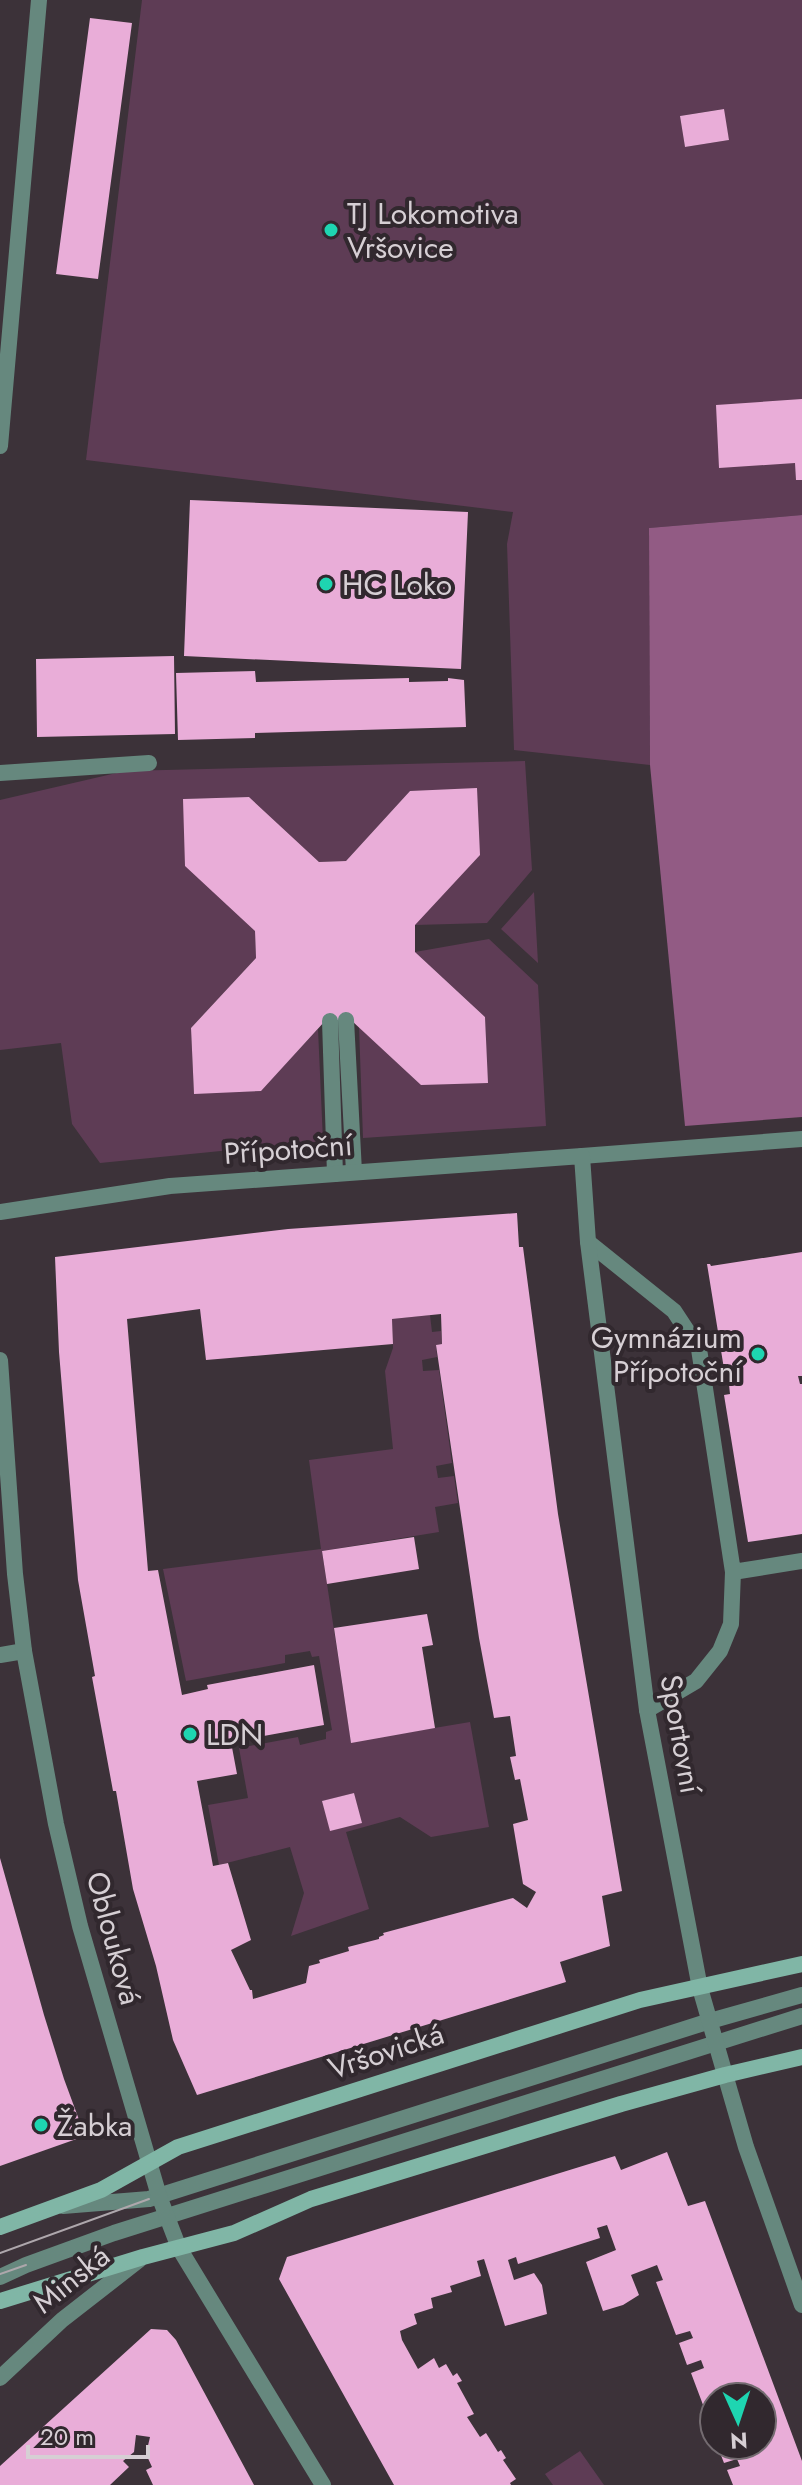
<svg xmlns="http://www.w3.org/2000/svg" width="802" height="2485" font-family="Jost,sans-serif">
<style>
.green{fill:#5e3c55;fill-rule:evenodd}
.forest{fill:#925b84}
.building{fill:#e9add8;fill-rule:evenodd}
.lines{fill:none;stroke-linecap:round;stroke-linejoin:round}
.service{stroke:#66887e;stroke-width:16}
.minor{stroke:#66887e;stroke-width:16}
.tertiary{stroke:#66887e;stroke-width:16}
.secondary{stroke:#80b6a6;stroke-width:16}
.tram{stroke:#aea7ac;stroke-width:2}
.poi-dot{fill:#1ed5b1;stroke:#31282e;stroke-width:3}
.labels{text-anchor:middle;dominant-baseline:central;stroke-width:8;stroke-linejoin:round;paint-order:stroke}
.poi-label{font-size:30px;fill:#d6cfd4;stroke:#31282e;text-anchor:start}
.street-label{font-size:30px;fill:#d6cfd4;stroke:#31282e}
</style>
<rect width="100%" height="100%" fill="#3c3239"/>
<path class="green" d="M142,0H802V515L649,528L650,765L514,750L507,544L513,512L86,460ZM723,109L729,140L685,147L680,116Z
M525,761L532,870L487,923L415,925L410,791L346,861L319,862L249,797L183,799L255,931L256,958L191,1028L194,1093L260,1091L318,1029L323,1141L100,1163L72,1124L61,1043L0,1050V800L125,771Z
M534,892L538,963L501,929Z
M489,939L538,985L546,1126L363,1138L359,1027L487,1083L485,1017L415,952Z
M430,1315L432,1332L441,1331L442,1344L436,1345L437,1357L422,1360L423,1371L439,1370L452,1463L436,1466L438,1478L454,1476L458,1503L435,1507L439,1532L322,1551L351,1742L470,1722L489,1827L431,1837L400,1817L346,1832L369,1909L291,1936L304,1893L290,1847L219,1865L208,1805L248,1798L239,1748L298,1737L300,1745L326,1739V1732L332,1730L319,1656L312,1657L310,1651L285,1655V1663L186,1681L163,1569L321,1549L309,1460L393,1449L385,1371L393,1348L392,1319ZM354,1793L361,1823L330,1830L323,1801Z
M580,2451L604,2485H553L545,2474Z"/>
<path class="forest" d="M802,515V1117L685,1126L650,765L649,528Z"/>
<path class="building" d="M90,18L132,23L98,279L56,274Z
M724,109L729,140L685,147L680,116Z
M802,399V480H796L795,463L719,468L716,405Z
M190,500L468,512L461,669L184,656Z
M174,656L175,734L37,737L36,659Z
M255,671L256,682L409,678V682L448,681V678L464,680L466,727L255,733V738L178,740L176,673Z
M477,788L480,855L415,925V952L485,1017L488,1083L421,1085L352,1021L346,1020L325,1021L261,1091L194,1094L191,1028L256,958L255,931L185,866L183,799L249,797L319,862L346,861L410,791Z
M517,1213L519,1247H523L558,1514L622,1891L602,1896L610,1946L560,1962L566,1982L197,2095L173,2040L156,1966L133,1889L116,1791H113L92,1677L95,1676L78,1580L59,1352L55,1257L288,1229ZM200,1309L206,1360L393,1344L392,1319L441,1314L442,1344L436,1345L479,1638L494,1718L510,1716L516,1756L510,1757L515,1780L520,1779L528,1820L513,1824L523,1884L536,1892L527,1908L513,1898L383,1933L384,1935L379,1937V1939L348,1947L349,1951L319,1960L320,1963L309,1966L306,1983L253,1999L252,1990H250L231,1950L251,1940L228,1863L213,1866L197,1781L237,1774L231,1742L324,1725L314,1665L207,1685L208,1689L182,1695L158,1570L148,1571L127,1319Z
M802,1252V1376H798L800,1384H802V1534L748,1542L724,1395L730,1394L728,1375H725L707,1264H710L711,1266Z
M414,1537L419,1569L327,1584L322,1551Z
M427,1614L433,1645L422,1647L435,1728L351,1743L334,1628Z
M354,1793L362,1823L330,1831L322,1801Z
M0,1858L44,2015L64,2079L85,2136L0,2166Z
M667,2152L688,2206L705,2201L802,2461V2485H733L727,2470L740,2466L737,2459L724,2463L717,2445H762V2397H714V2434L691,2373L704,2368L701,2360L687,2365L679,2343L693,2338L690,2331L676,2335L656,2282L663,2280L657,2265L631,2275L639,2295L623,2305L603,2311L586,2262L616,2250L607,2225L597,2228L600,2238L518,2264L516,2257L508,2260L514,2280L534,2273L542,2285L547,2314L505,2326L484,2259L477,2261L481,2276L450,2286L452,2292L431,2298L433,2308L414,2314L417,2324L400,2331L402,2340L418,2369L434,2358L439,2368L446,2364L453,2376L457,2373L462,2381L457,2383L474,2414L467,2417L480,2437L486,2433L498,2452L501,2450L506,2458L503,2460L516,2479L510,2483L511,2485H394L279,2279L287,2257L615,2156L621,2170Z
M151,2329L167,2330L176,2340L254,2485H153L146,2470L152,2467L146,2454L150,2437L136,2435L134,2452L123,2461L129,2467L110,2485H0V2466Z"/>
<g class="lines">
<path class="service" d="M346,1020L354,1172
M330,1021L335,1174
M582,1156L802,1139
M588,1242L674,1311L699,1349L733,1572L731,1624L720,1651L696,1681L647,1710
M733,1572L802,1561
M0,1655L24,1651
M63,2206L149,2199L710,2021L802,1995
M0,2277L26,2265L114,2233L802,2016"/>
<path class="minor" d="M0,446L39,0
M0,773L149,763
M0,1212L170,1186L582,1156L588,1242L647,1710L700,1988
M0,1360L15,1574L24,1651L56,1824L80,1926L159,2196L179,2248L323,2485
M0,2378L62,2320L139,2260"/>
<path class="tertiary" d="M700,1988L746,2147L802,2305"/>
<path class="secondary" d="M0,2227L101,2190L178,2147L640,2000L802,1964
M0,2301L143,2257L234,2233L311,2199L621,2104L725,2075L802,2057"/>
<path class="tram" d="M0,2253L149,2199
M0,2274L26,2265"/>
</g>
<g class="poi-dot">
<circle cx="331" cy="230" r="8"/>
<circle cx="326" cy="584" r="8"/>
<circle cx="758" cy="1354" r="8"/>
<circle cx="190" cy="1734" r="8"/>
<circle cx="41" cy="2125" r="8"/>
</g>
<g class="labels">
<g class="poi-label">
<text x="347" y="213">TJ Lokomotiva<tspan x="347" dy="34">Vršovice</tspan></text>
<text x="342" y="584">HC Loko</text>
<text x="742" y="1337" text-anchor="end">Gymnázium<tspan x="742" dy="34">Přípotoční</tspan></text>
<text x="206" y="1734">LDN</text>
<text x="57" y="2125">Žabka</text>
</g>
<g class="street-label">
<text transform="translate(288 1149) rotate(-4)">Přípotoční</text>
<text transform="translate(681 1734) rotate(80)">Sportovní</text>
<text transform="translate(114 1938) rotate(75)">Oblouková</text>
<text transform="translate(386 2051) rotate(-18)">Vršovická</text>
<text transform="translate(71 2279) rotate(-39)">Minská</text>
</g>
</g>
<g transform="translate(738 2421) rotate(177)"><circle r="38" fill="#31282e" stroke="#736b70" stroke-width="2"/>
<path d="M0-6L14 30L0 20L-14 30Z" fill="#1ed5b1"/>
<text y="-12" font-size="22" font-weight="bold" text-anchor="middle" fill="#d6cfd4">N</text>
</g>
<path d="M28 2445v12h120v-12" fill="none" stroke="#d6cfd4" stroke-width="4"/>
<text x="40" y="2445" font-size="24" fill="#d6cfd4" stroke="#31282e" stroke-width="6" paint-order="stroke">20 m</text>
</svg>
